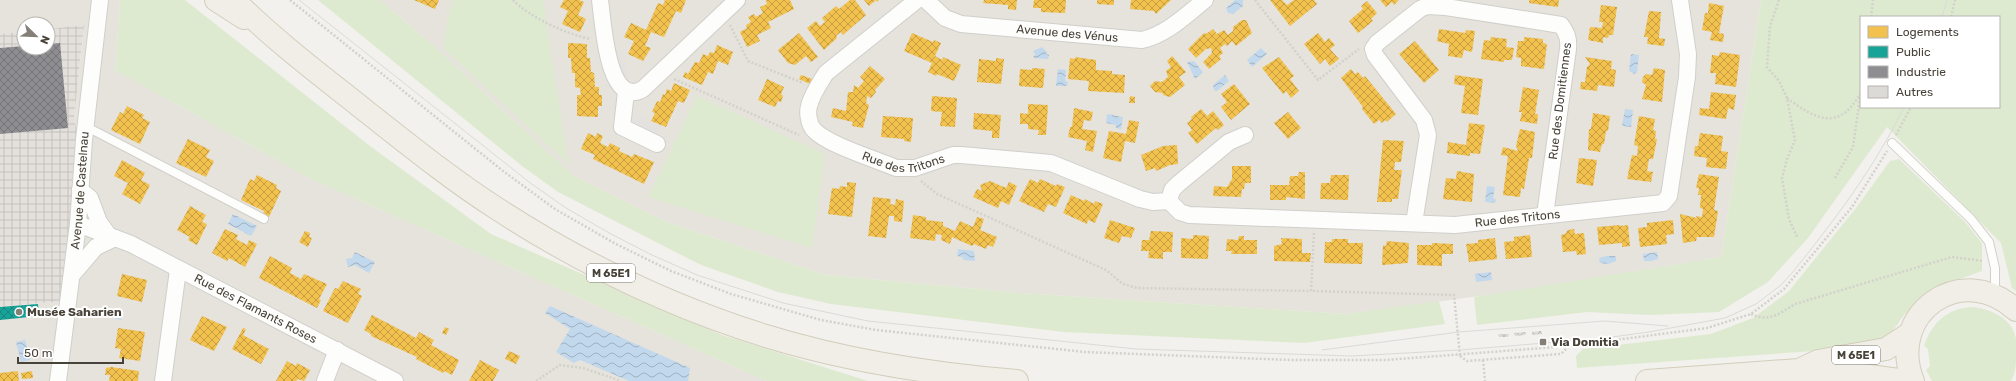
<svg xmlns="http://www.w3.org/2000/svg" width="2016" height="381" font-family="Rubik,sans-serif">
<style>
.residential{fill:#e5e3dc}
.industrial{fill:url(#industrial-grid)}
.green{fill:#deead0;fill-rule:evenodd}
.parking{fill:#e4e2de}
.water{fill:url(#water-waves)}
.homes{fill:url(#homes-cross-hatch)}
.public{fill:url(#public-cross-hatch)}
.industry{fill:url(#industry-cross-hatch)}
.building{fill:url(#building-cross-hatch)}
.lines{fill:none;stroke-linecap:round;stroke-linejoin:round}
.service-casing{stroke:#d0cfcb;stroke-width:10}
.minor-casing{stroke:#d0cfcb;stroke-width:18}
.primary-casing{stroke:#d3cdbc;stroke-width:24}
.path{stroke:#d2d1cb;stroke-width:2.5;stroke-dasharray:2 2;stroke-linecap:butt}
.service{stroke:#fdfdfc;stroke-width:8}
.minor{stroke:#fdfdfc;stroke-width:16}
.primary{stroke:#f0eee6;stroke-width:22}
.tram{stroke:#dadad9;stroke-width:1}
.poi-dot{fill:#848078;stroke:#fff;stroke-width:1.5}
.labels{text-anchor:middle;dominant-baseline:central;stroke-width:4;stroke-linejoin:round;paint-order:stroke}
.shield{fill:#fff;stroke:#7f7b74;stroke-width:1}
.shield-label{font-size:11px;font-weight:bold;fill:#484339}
.street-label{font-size:12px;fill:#484339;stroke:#fff}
.poi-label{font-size:12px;font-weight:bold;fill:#484339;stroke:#fff;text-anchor:start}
</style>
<defs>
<pattern id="industrial-grid" width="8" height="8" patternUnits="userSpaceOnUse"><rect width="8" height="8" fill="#e4e1dd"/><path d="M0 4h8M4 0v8" fill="none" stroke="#c5c2be"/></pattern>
<pattern id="water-waves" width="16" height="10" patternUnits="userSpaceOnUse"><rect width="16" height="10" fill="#c2d8ec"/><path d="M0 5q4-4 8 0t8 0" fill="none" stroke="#a0b1c0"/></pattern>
<pattern id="homes-cross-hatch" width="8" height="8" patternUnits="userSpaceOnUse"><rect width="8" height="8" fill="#f2c14e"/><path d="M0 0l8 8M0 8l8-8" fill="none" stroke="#c69e42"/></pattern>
<pattern id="public-cross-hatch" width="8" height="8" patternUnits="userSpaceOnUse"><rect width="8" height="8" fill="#17a398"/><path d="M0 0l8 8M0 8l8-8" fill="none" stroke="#17867d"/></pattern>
<pattern id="industry-cross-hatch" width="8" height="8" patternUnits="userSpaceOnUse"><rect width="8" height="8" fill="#8d8d92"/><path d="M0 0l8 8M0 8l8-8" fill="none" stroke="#757578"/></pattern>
<pattern id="building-cross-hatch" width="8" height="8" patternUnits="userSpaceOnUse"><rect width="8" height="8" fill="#dcdad6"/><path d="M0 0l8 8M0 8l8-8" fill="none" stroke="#bebcb8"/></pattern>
</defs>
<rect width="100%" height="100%" fill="#f2f1ed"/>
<path class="residential" d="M0,0H120L115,70L311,179L767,381H0V307L74,300V118L84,26L48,29V24H24V31L0,34Z
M380,0H1761L1721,257L1495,294L1346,314L1020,293L826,275L666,222L574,176L436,48Z"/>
<path class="industrial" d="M84,25L74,118L82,158L74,300L0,307V34L24,31V48H48V29Z"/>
<path class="green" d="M120,0H185L370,146L491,234L722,335L868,381H767L311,179L115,70Z
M318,0H380L436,48L574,176L666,222L826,275L1020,293L1346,314L1439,301L1445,324L1304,343L1064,332L831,304L778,292L701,265L558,192L522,166Z
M453,0H543L568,164L444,49L447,21Z
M1761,0H2016V291L2012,288L2001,243L1887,127L1808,238L1768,282L1719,312L1650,315L1587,312L1477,325L1474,297L1721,257ZM1861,17H1999V107H1861Z
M697,96L825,154L812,248L648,197Z
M1899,159L1965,222L1982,243V271L1949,283L1914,306L1904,315L1890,335L1869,343L1842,349L1577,368L1576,356L1583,349L1711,334L1753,318L1789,291L1856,208L1890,161Z
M1971,307C1989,308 2013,318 2016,339C2016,343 2016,349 2016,354C2016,364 2016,372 2011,381H1932L1926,370L1930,366L1928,349L1924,346C1932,323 1946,309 1971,307Z"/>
<path class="parking" d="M611,48L624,53L629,76L618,72Z
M638,115L662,126L657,138L632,127Z"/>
<path class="water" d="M1235,0H1243V6L1233,14L1228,13L1226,8Z
M1042,47L1047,52L1046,54L1049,55L1048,59L1033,58L1035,54L1033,51Z
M1261,48L1267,54L1252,67L1247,60Z
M1631,54L1639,55L1637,72L1634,74L1629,71Z
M1194,61L1203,72L1195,79L1187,62Z
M1058,69L1066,70L1065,81L1068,82L1067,86H1056Z
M1225,75L1229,81L1217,91L1214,90L1213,85Z
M1625,109L1633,110L1631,127L1622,126Z
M1107,114L1123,117L1121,129L1116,128V125L1106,123Z
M1487,186L1495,187L1493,198L1496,200L1495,203L1485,202Z
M233,214L257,226L251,236L228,224Z
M958,249L974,251L975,261L964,260L962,257L957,256Z
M355,252L375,262L369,273L355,265L348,267L346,259L352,258Z
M1657,252L1658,259L1651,261H1644L1643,254Z
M1607,256H1616V261L1608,264L1600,263L1599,258Z
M1491,272L1492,280L1476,282L1475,274Z
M550,306L690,368L688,381H629L580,360L574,363L556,352L570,329L545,313Z
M105,307L123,311L121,320L103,315Z
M25,340L30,360L21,362L16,342Z"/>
<path class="homes" d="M414,0H439L435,9Z
M564,0H579L584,2L578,15L586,19L580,32L562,24L568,11L560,7Z
M665,0H686L681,13L676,11L664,37L651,32L645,46L651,48L643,61L628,54L634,41L624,37L631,23L646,30L658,3L663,5Z
M766,0H790L794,9L768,22L771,28L757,35L760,41L747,47L740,32L747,28L746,25L751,22L748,17L754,14L756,17L763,13L760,7L767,4Z
M850,0H855L866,15L843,35L841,32L836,36L837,38L824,50L807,28L816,21L820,26L825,22L822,18L836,6L839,9Z
M864,0H879L877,2L876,0L869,6Z
M984,0H1017L1016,10L1008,9V5L983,3Z
M1034,0H1066L1065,13L1041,12V8H1033Z
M1097,0H1114V5L1097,4Z
M1131,0H1171L1156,14L1154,11L1130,9Z
M1270,0H1282L1287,5L1294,0H1314L1317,4L1290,26Z
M1380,0H1399L1394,5L1392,2L1386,7Z
M1529,0H1559L1558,7L1529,3Z
M1367,1L1377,13L1371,19L1373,21L1358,33L1349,21L1363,9L1361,6Z
M1709,3L1724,6L1719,33L1724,34L1723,42L1710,40L1712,32L1702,30L1705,13H1708Z
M1601,5L1617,7L1613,35H1609L1608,38L1603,37V43L1588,40L1590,27L1602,28L1603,22H1599Z
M1649,11L1661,12L1659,38L1665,39L1664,46L1647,44L1648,37H1644Z
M1242,20H1246L1252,33L1236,46L1232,41L1227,46L1225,44L1220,48L1223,53L1219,56L1221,59L1209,69L1203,62L1212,53L1211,48L1206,49L1196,58L1188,49L1204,33L1206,34L1213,29L1217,34L1224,30L1228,35L1233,31V27Z
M1439,29L1465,33L1466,30L1475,31L1472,52L1464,50L1462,58L1448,56L1449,44L1437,41Z
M799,33L818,57L811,62L806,56L795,65L788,63L778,50Z
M912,33L933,42L934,40L941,43L935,56L942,60L943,57L961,65L954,81L937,74L936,76L928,72L932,63L904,51Z
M1318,33L1325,42L1329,38L1335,45L1330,49L1339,59L1330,66L1325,59L1320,64L1304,44Z
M1491,37L1507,39L1506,47L1514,48L1512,60H1504V62L1481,59L1484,40L1490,41Z
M1524,37L1543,39V43L1547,44L1544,69L1521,66V58L1516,57L1518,41H1524Z
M1415,41L1439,70L1424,83L1399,54Z
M568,43L587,44V58H590L591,72L594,73L595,87H599V95H602V106H598V117L577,116V95H581L580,88L575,87V73H572L571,58H568Z
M717,45L733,52L728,65L718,61L713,74L708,72L702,85L683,77L685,72L688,74L695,62L699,63L703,54L708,56L710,52L714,53Z
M1720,52L1740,55L1736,87L1715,84L1716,73H1710L1712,55L1719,56Z
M1172,56L1186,72L1179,77L1185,85L1170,97L1163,95V93L1155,92L1150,86L1155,81L1162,82L1168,77L1166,71L1171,67L1167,61Z
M1075,57L1096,60V70L1112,71V74L1125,75L1124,93L1088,91L1089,81L1068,79L1070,58L1075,59Z
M1279,57L1294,76L1290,79L1299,91L1291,98L1286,91L1283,94L1262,68Z
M1585,57L1612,61L1611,69L1616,70L1614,87L1598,85L1597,91L1580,89L1581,82H1585L1587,67L1590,64Z
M996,58L1004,59L1001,84L977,82L979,59L996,61Z
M870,66L885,79L875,90L876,92L871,98L867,96L866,103L869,105L863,128L852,126L853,122L831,117L833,108L846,111L848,92H853L854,85L858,88L864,81L860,77Z
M1032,68L1045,69L1043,88L1019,86L1020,69L1032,70Z
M1654,68L1665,70L1662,102L1642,99L1646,85L1642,82L1643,77L1646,74L1652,75Z
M1351,69L1355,74L1358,72L1363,78L1365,76L1396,114L1387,122L1385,120L1382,123L1379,120L1374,124L1362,109L1363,107L1341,78Z
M801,75L812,79L810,84L799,79Z
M1455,75L1483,79L1478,115L1461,113L1465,86L1454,84Z
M767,79L784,87L781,94L783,96L781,102L778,101L775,107L758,100Z
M674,83L690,90L684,103L678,101L666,127L651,121L655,113L652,112L657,101L660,102L663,94L665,95L667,89L671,91Z
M1234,84L1250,104L1231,120L1221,107L1227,102L1221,94Z
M1523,87L1539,90L1535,114H1538L1537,124L1520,121L1522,112H1519Z
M1711,92L1736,95L1734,110L1728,108L1726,119L1699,115L1700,108L1709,109Z
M932,96L957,98L955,127L940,126L942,112L931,111Z
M1130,96L1135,97V103H1129Z
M1028,104L1048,105L1046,135H1038L1039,130L1028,129V124H1020V113L1028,114Z
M127,106L144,115L142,118L150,122L140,144L111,130L120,112L123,114Z
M1074,108L1093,112L1091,121L1084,120L1082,129L1097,131L1093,152L1085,150L1087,141L1068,137L1070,127H1072Z
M1201,109L1207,116L1213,111L1224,125L1218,130L1216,128L1197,144L1188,133L1192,130L1187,123L1192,119L1191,117Z
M1288,112L1301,128L1288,139L1274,123Z
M974,113L1001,115L999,138H992V131L973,129Z
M1593,113L1610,116L1608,131H1606L1604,144H1602L1600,152L1588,150L1589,129H1591Z
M883,116L913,118L911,142L904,141V139L881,137Z
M1639,116L1655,119L1653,130L1656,131L1655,139H1657L1653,159H1649L1647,171L1653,172L1651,182L1627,179L1632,155L1637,156L1638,146L1634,145Z
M1129,120L1139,122L1135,143L1125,141L1121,162L1103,158L1109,131L1126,134Z
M1469,123L1485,125L1480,154L1470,153V156L1447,153L1448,142L1466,145Z
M1520,129L1535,132L1532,158H1529L1524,189L1521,188L1520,197L1503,195L1508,156L1501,155L1503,147L1518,151L1516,146Z
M588,133L596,137L597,133L603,136L600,143L608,147L610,143L620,148L619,151L632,157L634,154L654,162L644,184L593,159L595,155L581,149Z
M1700,133L1723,136L1721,151L1728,152L1726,169L1706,167L1707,158L1694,156L1695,146H1698Z
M188,139L210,150L206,157L214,161L206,177L176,163Z
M1383,140L1404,141L1401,162H1395L1394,170H1402L1398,199H1392V202H1377Z
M1177,145L1178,164L1170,165L1156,171L1155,168L1146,171L1141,155L1163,146Z
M1579,158L1597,160L1593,186L1576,183Z
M122,160L145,173L141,180L150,185L140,204L122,194L128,183L114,176Z
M1232,166H1251V183H1245L1244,189H1242L1241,197L1213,196L1214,186L1227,187L1232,179Z
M1457,171L1474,174L1472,202L1443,199L1446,178L1456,179Z
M1299,172H1305V199L1286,197V200H1270V185H1289L1290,176H1298Z
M1699,174L1719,177L1714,210L1718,211L1714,237H1697L1696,241L1683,243L1680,214L1697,218L1696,216L1702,217L1703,209L1700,208L1701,195H1698L1699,188H1696Z
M257,175L277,185L276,188L281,191L269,217L263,214L264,211L241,200L250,179L254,181Z
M1331,175H1349L1348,200L1320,199L1321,183H1330Z
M1030,179L1038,183L1040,179L1056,186L1057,184L1065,187L1056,207L1048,204L1044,212L1019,201Z
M990,181L1006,188L1009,182L1017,186L1009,205L1001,201L998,208L973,197L977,189L982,191L980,185Z
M847,182L856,183L852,217L828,214L832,188L839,189L840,186L847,187Z
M1071,195L1084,201L1085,199L1094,204L1095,201L1103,204L1095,223L1088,220L1087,224L1063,213Z
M873,197L891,199L890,204L895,205L896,199L904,201L902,222L894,221V216H889L886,238L868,236Z
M190,206L206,215L202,222L207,224L197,245L188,240L190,237L177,230Z
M913,215L926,217V220L943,222V226L955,231L960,221L973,227L977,217L984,219L980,230L997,237L993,247L988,245L986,249L974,244L972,246L952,237L950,244L941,240L942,235L936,234L935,241L910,238Z
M1110,220L1135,228L1131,238L1122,236L1119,243L1104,238Z
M1673,220L1674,234L1666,235L1667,244L1640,247L1638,228L1647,227V223Z
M1620,225V226L1628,225L1630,246L1622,247V243L1599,245L1597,227Z
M225,229L238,235L236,239L247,245L249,240L257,244L245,267L229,258L227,261L212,253Z
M1574,229L1575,234L1584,233L1586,254L1577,255L1576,251L1563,252L1561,235L1565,234L1568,230Z
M305,231L310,233L309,237L312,238L308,247L299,242Z
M1151,231L1173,232L1172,252H1163V259L1148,258L1149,251H1141L1142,240H1149Z
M1193,235L1209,236L1208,259L1181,258V238L1193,239Z
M1530,235L1532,257L1506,259L1504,242L1514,241V237Z
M1239,236H1244V240H1257V254H1231L1232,251H1226L1227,239L1238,240Z
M1281,238L1302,239V253H1311L1310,262L1274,261V246L1282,244Z
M1495,238L1497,259L1469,262L1466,244L1478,243V240Z
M1332,239H1348V243H1363L1362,264L1324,263L1325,242H1332Z
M1387,241L1409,243L1408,263L1382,265L1383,245L1386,246Z
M1432,243L1453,244V254H1442V266L1417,265V245H1432Z
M270,256L292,268L290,273L301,279L304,274L327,284L319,299L321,300L317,308L259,278Z
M122,274L147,280L142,302L117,296Z
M343,281L361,289L358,294L362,296L348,323L323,311L335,288L338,289Z
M372,315L416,338L419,332L434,340L431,345L459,360L452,375L444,371L443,373L416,359L417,357L371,336V334L364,330Z
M202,316L227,327L214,351L190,340Z
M445,327L449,329L446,335L442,333Z
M118,328L145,332L140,361L119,358L121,349L115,348Z
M243,328L246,329L243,335L269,349L261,364L232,349Z
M509,351L520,356L516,364L505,359Z
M480,360L499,370L493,381H469Z
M287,361L296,366L297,363L310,370L304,381L298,379L296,381H276Z
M111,367L139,371L138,381H109L110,375H105L106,368Z
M18,371L19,381H0V373Z
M32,371L33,378L22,379L21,373Z"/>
<path class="public" d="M38,304L39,316L0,320V307Z"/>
<path class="industry" d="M60,43L68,128L0,134V48L24,46V48H48V44Z"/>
<path class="building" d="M1541,331L1542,334L1532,335V332Z
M1526,332L1525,335L1515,336L1514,333Z
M1498,334H1509L1508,337H1499Z"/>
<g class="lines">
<g class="service-casing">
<path id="service" d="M85,126L264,219
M1892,143L1971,219L1989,242L1995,268V294"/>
</g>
<g class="minor-casing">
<g id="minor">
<path d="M600,0C603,20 607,110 643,89L737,0"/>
<path id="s1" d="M917,0L826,73C820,83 812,94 809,106C807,113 809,125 814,130C828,145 875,159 896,168H915L953,155H961L1051,163L1140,199L1153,202L1169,201"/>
<path id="s2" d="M926,0L945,18L961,24L1142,40C1166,35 1186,15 1205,0"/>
<path d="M626,92L622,127L657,144"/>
<path d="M80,190L90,198L99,222L109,236"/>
<path id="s3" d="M1169,201L1180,212L1189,215L1455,225L1663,203L1669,196L1687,77L1688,54L1680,0"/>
<path d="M1169,201L1172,190L1178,184L1229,142L1245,135"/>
<path d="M1414,223L1428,135L1424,120L1375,55L1373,49L1377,43L1420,9L1427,6L1446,7L1561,25C1567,33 1569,39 1568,49L1545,215"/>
<path id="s4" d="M78,224L131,244L395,381"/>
<path d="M72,275L96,247L115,238"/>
<path id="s5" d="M58,381L78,224L84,140L100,0"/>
<path d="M163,381L178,270"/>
<path d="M325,381L337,350"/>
</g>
</g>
<g class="primary-casing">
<path id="primary" d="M216,0L244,18
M234,0C275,41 322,76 367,112C409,145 451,179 496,208C579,262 672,307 766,336C847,361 932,374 1017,381
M1799,370L1818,361L1886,349L1909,334
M1647,381L1799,370L1819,376L1862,375L1906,381
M1913,381C1886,313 1962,260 2016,310"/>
</g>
<path class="path" d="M290,0L503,171L555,209L614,243L671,271L731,294L821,320L876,330L1085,352L1291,360H1386L1569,346L1707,328L1751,314L1784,289L1852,207L1887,151
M513,0C529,17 568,35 591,39
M1255,0L1318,80L1359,49
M1779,0L1770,26L1767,67L1779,81L1787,98L1795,140L1787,159L1782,178L1789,219L1797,237
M1871,17L1873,0
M1951,17L1955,0
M730,25L748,61L803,83
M674,79L799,135
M1787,98C1814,118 1837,132 1859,96
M1896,135L1911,107
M1835,178L1853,147L1861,91
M921,181L937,194L1106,270L1123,284L1137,288L1311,291
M1314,233L1311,291L1454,295L1460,356
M1751,314C1769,323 1780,313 1795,304L1952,257L1983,261
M1460,356L1467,361L1561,354L1568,347
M1483,360L1485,381
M536,381L560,365L583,368L621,381"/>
<use href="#service" class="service"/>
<use href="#minor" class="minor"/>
<use href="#primary" class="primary"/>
<path class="tram" d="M299,0L529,182L566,208L611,234L652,255L697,275L783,303L868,321L1136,349L1352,356L1460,350L1605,338L1649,332L1725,318L1756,304L1781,285L1792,273C1834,221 1875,167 1904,107
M1942,17L1947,0
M1322,350L1459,332L1605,321L1668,326"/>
</g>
<g class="poi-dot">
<circle cx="19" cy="312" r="4"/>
<rect x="1539" y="338" width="8" height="8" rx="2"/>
</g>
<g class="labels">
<g class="shield">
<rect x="587" y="264" width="48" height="18" rx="3"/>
<rect x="1832" y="346" width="48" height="18" rx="3"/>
</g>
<g class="shield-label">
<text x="611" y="273">M 65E1</text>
<text x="1856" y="355">M 65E1</text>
</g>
<g class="street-label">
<text stroke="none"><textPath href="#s2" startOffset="150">Avenue des Vénus</textPath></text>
<text transform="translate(1560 101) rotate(-83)">Rue des Domitiennes</text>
<text stroke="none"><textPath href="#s1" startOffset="277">Rue des Tritons</textPath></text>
<text stroke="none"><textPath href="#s5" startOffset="192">Avenue de Castelnau</textPath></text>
<text stroke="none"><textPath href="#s3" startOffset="354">Rue des Tritons</textPath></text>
<text stroke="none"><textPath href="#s4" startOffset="197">Rue des Flamants Roses</textPath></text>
</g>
<g class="poi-label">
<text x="27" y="312">Musée Saharien</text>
<text x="1551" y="342">Via Domitia</text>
</g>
</g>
<rect x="1860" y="16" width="140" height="92" fill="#ffffff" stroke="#b6b4b0"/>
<rect x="1868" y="26" width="20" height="12" fill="#f2c14e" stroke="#b6b4b0"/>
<text x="1896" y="36" font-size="12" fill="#484339">Logements</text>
<rect x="1868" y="46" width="20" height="12" fill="#17a398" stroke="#b6b4b0"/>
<text x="1896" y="56" font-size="12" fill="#484339">Public</text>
<rect x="1868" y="66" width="20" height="12" fill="#8d8d92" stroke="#b6b4b0"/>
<text x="1896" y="76" font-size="12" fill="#484339">Industrie</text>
<rect x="1868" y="86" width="20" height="12" fill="#dcdad6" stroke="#b6b4b0"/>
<text x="1896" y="96" font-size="12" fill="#484339">Autres</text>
<g transform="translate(36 36) rotate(113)"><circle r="19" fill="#ffffff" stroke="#b6b4b0"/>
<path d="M0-3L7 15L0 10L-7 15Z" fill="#848078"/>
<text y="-6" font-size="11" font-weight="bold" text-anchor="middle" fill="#484339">N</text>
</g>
<path d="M18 357v6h105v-6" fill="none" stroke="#484339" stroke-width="2"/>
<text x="24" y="357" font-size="12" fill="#484339" stroke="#ffffff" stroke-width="3" paint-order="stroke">50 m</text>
</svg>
